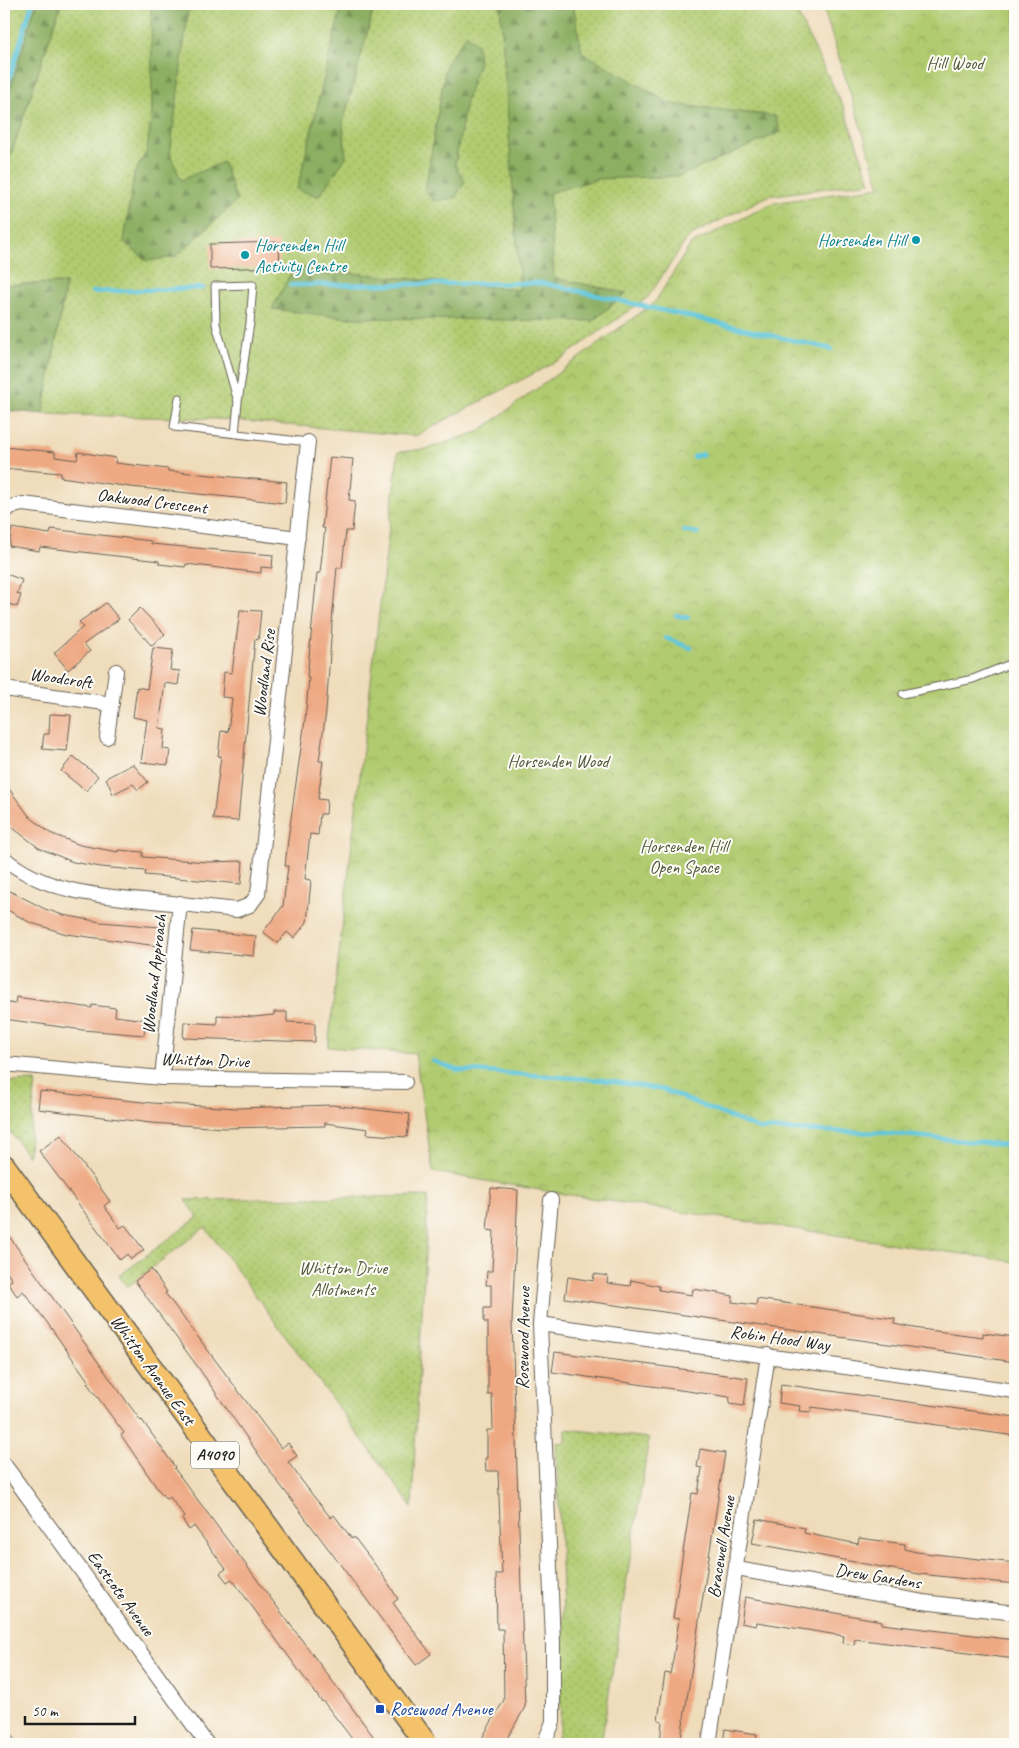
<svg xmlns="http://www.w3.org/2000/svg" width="1019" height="1748" font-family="Caveat,sans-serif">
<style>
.grass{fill:url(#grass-dots);stroke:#667446}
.forest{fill:url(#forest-firs);stroke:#54663f}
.park{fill:url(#park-crowns);stroke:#667446}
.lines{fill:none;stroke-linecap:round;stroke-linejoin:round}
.stream{stroke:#5fc6dc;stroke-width:4.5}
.building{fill:#eea983}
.lane-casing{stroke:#665f53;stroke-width:9}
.street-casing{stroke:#665f53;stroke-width:16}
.primary-casing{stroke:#665f53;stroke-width:25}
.lane{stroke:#fff;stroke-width:7}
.street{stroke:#fff;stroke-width:14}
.primary{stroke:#f3c26a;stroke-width:22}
.culture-dot{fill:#0f9aa8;stroke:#fdfcf7;stroke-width:2}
.transit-dot{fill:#1a4fb4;stroke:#fdfcf7;stroke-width:2}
.labels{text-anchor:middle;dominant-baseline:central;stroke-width:4;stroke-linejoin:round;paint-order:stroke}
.shield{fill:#fdfcf7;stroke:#605f5e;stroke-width:1}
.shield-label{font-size:16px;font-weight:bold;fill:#1c1c1c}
.park-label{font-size:18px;fill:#505939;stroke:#fdfcf7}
.culture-label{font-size:18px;fill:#0d838f;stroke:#fdfcf7;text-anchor:end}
.street-label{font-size:18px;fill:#1c1c1c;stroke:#fdfcf7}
.transit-label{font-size:18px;fill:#164399;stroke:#fdfcf7;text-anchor:start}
</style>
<defs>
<pattern id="grass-dots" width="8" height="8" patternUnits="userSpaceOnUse" patternTransform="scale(1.25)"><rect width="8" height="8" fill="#b1cb70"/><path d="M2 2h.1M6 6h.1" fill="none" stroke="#98ae60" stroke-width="1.8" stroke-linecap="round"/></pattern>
<pattern id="forest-firs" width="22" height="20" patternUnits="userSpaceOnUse" patternTransform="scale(1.25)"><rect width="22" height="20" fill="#8caf62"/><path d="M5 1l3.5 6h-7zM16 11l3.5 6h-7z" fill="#728e50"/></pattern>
<pattern id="park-crowns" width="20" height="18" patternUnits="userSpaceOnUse" patternTransform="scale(1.25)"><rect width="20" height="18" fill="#b1cb70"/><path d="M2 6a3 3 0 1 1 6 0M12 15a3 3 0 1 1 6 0" fill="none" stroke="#98ae60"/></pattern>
</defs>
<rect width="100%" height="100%" fill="#fdfcf7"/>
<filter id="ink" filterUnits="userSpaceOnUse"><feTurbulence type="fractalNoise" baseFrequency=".02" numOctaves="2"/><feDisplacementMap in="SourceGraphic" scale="10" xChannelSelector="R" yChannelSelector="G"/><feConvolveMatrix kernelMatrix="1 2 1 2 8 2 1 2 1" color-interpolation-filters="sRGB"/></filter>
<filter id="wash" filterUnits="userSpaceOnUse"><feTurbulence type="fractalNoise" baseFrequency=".0096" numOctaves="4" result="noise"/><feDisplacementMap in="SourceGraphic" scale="20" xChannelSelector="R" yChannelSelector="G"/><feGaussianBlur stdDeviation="1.12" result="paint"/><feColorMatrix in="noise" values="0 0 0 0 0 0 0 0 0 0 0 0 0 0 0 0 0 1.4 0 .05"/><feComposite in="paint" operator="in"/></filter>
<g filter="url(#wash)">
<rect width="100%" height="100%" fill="#efdcba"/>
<path class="grass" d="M4,4H36L4,109Z
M61,4H782L796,11L845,110L870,182L768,196L689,236L648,297L561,359L415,436L218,419L43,414L66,283L4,285V175Z
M36,1081L28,1156L4,1123V1082Z
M428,1196L412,1507L205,1227L127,1287L119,1276L198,1217L186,1200Z
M566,1429L649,1438L601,1744H555L560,1727L563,1610L556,1443L566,1442Z"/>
<path class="forest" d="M36,4H61L4,175V109Z
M151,4H189L170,154L181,180L223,162L237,201L175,257L147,261L124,242L134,174L147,151L152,111Z
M342,4H375L343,123L346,157L319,196L297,190Z
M500,4H573L582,52L671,104L775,116L781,132L680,176L598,179L549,193L554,278L627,293L592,321L349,318L272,309L294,267L520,290Z
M467,34L477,44L479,62L466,101L455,165L465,181L455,198L434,201L425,190L446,64Z
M66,283L43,414L4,410V285Z"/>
<path class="park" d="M822,4H1015V1262L570,1195L433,1172L415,1054L328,1047L398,452L427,449L478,432L655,302L691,244L773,203L880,187Z"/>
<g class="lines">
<path class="stream" d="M4,96L32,4
M290,285L543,283L831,349
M92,292L203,288
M694,457L703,454
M684,531L698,533
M676,615L688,618
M666,638L691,648
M433,1061L457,1070L603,1080L664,1090L759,1129L884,1133L1015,1146"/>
</g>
<g id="blocks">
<path class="building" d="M279,242L280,267L210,269V244Z
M4,447L55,452V457L77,460L78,452L116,458L115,463L168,469V471L287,482L285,503L131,487L60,477L61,473L14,469L4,471Z
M330,457L353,459L349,500L355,501L352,531H346L342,568L337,567L333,610L326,712L319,761H323L318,799L327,800L326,814H320L318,835L310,834L305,879L311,880L307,922L294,938L287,932L278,943L263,932L283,906L288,866H285L288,839L305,720L309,678H307L317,573H320L325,528H322Z
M12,528L50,534L51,529L151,541V544L273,555L272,568L261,567V573L186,564L185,567L159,564V561L40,547L39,551L9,546Z
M4,573L22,580L17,594L21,595L17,607L4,602Z
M106,603L119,619L84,644L90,651L68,670L54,653L83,627L79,622Z
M140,608L165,634L152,646L128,620Z
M240,610L261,611L258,640L255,639L238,821L213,819L221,756H218L221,731L228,732L232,698L222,697L224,672L232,673Z
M153,648L173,650L170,670L180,671L178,685L165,683L159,728L165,729L163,749L170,750L168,765L141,762L147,720L133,717L137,687L147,689Z
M50,714L71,715L67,751L42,749L44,734H49Z
M73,756L98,776L86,791L61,771Z
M133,764L148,782L138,790L133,784L113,794L106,778Z
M4,782L29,816L50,833L80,845L118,852V850L143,852V857L207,862L243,861L241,884L145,875L146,871L101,867L73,862L39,848L4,821Z
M4,888L45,909L63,915L101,922L160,927L158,946L66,934L29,922L4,908Z
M193,930L256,936L254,956L190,950Z
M16,997L92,1008V1005L116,1008L115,1016L146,1020L144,1035L83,1030L4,1019V1002L15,1004Z
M274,1012H287V1022L315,1023V1042L183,1038L184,1022L217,1024V1015L254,1017L274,1015Z
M40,1091L152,1103L237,1108L332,1105L410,1114L407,1137L367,1134L368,1129L325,1123V1126L224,1128L151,1123L38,1109Z
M61,1135L110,1201L104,1206L120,1228L125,1225L144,1250L131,1259L127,1254L120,1260L39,1151Z
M491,1188L518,1190L512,1322L525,1707L504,1744H488L481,1740L504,1700L503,1629H497L496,1574H502L498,1471H486L485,1458H487V1430H493L492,1394L488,1395V1322H484V1308H491V1285H486L487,1271H492L494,1231L487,1230Z
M4,1229L103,1369L141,1421L142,1420L175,1467L174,1468L379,1744H356L323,1701L322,1702L232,1579L227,1582L220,1573L226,1569L194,1526L189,1530L182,1519L185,1517L170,1497L166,1499L157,1488L121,1435L124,1433L87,1383L89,1382L46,1321L23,1291L17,1296L8,1283L12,1280L4,1268Z
M151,1269L167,1292L165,1293L281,1448L288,1443L297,1456L288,1462L311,1493L331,1518L334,1515L352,1539L354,1537L385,1578L398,1599L393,1603L431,1654L416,1665L272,1474L200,1370L135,1281Z
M594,1274L608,1276L607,1283L630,1286L631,1280L659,1286V1290L692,1295L693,1289L718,1293L733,1296L732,1302L756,1305L757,1299L895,1319L894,1324L920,1329L983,1337V1333L1015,1337V1362L565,1298L568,1277L593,1281Z
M555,1352L748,1378L744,1406L729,1404L730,1397L552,1372Z
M781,1384L1015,1417V1436L812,1407L811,1412L799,1411L800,1406L779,1403Z
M700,1449L725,1453L680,1744H660L662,1721L658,1720L665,1673L670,1674L673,1660L679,1619L673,1618L692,1493L698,1494L702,1468L697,1467Z
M757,1519L805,1528L804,1533L858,1544L859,1538L905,1544V1549L916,1552L1015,1563V1584L919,1574L752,1543Z
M745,1597L882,1621V1624L1015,1640V1659L855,1639L854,1645L843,1643L844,1636L757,1622L756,1626L741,1623Z
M725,1729L757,1734L755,1744H723Z"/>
</g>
</g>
<g filter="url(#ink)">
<use href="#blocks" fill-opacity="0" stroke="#665f53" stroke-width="1"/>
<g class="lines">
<g class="lane-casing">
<path id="lane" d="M179,398L174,427L308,442
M235,434L238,402L216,324L215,286L253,285L250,323L238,402
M903,694L973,679L1015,662
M311,1743L312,1744"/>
</g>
<g class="street-casing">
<path id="street" d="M4,513L10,507L23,504L298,538
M4,689L112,704
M107,737L116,671
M4,858C45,893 101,896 153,901C181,904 209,907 237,910L250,905L258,894L308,442
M4,1064L162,1078L405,1082
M162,1078L180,903
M540,1324L1015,1391
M4,1464L207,1744
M737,1569L923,1602L1015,1613
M4,1738L8,1744
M544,1744L553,1722V1642L540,1324L551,1200
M709,1744L768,1355"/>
</g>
<g class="primary-casing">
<path id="primary" d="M4,1166L426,1744"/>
</g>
<use href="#lane" class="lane"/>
<use href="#street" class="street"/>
<use href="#primary" class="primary"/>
</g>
</g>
<g class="culture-dot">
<circle cx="916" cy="240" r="5"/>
<circle cx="245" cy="255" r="5"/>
</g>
<rect class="transit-dot" x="375" y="1704" width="10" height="10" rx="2.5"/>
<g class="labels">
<rect class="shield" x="191" y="1441.5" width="48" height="27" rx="4"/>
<g class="shield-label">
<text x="215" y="1455">A4090</text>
</g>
<g class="park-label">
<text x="955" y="63">Hill Wood</text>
<text x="558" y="761">Horsenden Wood</text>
<text x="684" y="846">Horsenden Hill<tspan x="684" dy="21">Open Space</tspan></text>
<text x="343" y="1268">Whitton Drive<tspan x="343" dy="21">Allotments</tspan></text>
</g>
<g class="culture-label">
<text x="906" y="240">Horsenden Hill</text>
<text x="255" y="245" text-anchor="start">Horsenden Hill<tspan x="255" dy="21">Activity Centre</tspan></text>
</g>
<g class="street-label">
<text transform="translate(152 501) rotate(7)">Oakwood Crescent</text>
<text transform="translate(264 673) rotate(-83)">Woodland Rise</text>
<text transform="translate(61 678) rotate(8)">Woodcroft</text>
<text transform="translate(154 974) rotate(-84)">Woodland Approach</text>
<text transform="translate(205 1060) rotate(2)">Whitton Drive</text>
<text transform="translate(523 1338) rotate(-89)">Rosewood Avenue</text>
<text transform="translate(780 1338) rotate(8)">Robin Hood Way</text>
<text transform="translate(153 1370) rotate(54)">Whitton Avenue East</text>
<text transform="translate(721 1547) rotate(-81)">Bracewell Avenue</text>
<text transform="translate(878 1576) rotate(9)">Drew Gardens</text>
<text transform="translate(121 1593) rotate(54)">Eastcote Avenue</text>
</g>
<g class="transit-label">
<text x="390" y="1709">Rosewood Avenue</text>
</g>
</g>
<rect width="1019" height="1748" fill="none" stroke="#fdfcf7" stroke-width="20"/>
<path d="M25 1716v8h110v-8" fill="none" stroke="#1c1c1c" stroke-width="2.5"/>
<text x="32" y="1716" font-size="15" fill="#1c1c1c" stroke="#fdfcf7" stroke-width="4" paint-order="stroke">50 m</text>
</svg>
